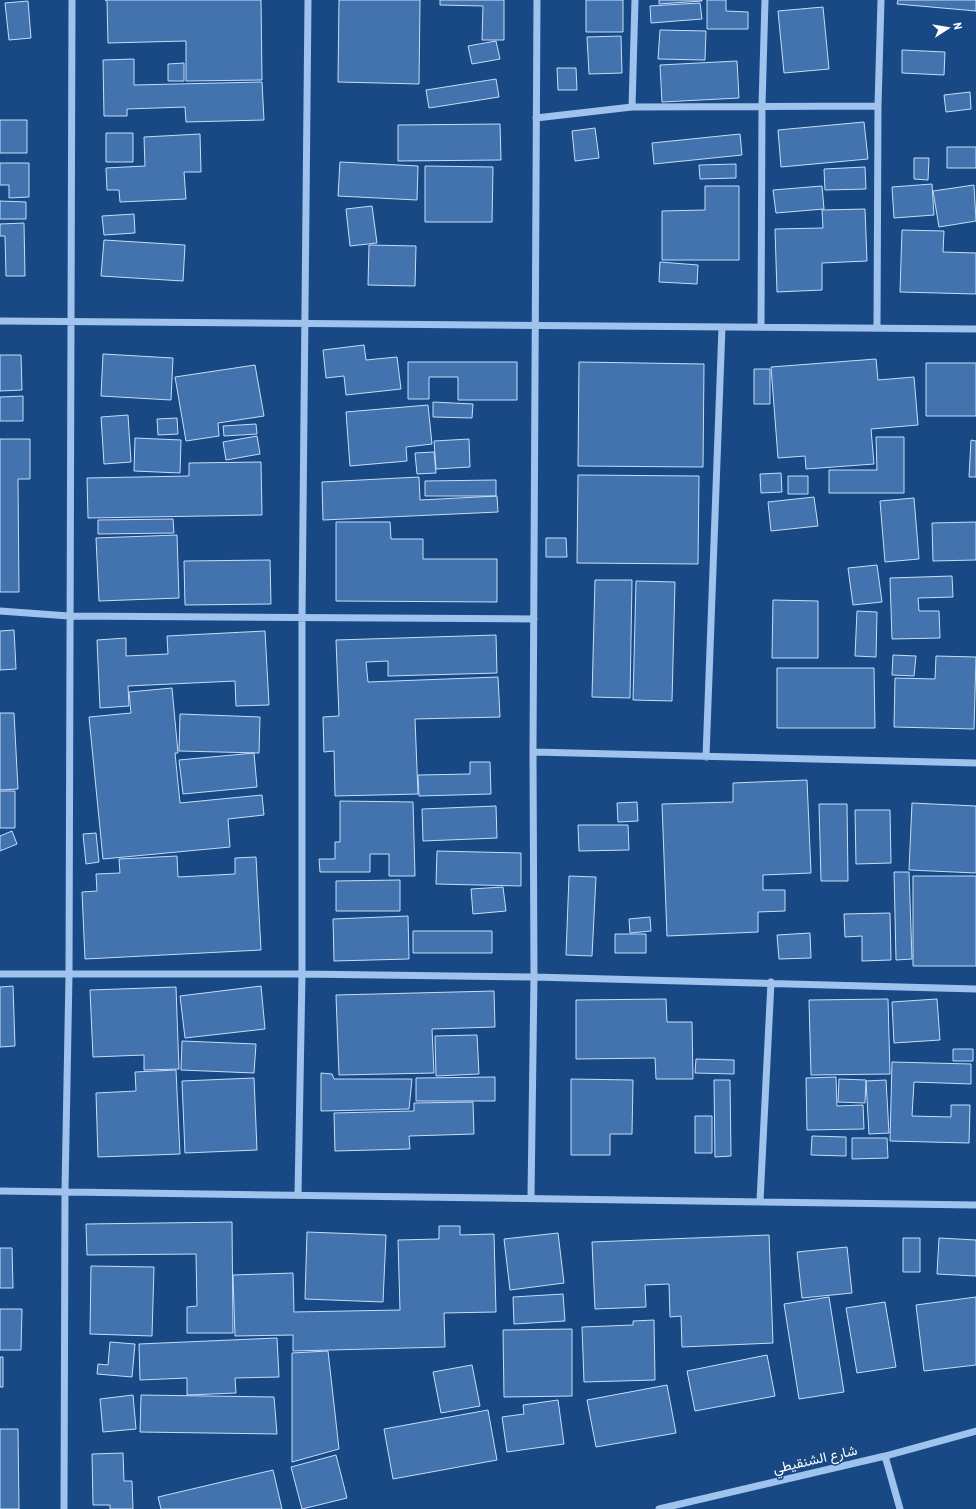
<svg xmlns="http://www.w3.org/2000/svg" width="976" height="1509" font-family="'Roboto Condensed',Vazirmatn,sans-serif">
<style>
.building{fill:#4273ae;stroke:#c4ddf9}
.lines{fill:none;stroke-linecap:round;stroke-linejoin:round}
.minor{stroke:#9fc3ec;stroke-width:7}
.labels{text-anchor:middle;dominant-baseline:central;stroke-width:3;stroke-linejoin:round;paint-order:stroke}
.street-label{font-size:14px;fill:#fff;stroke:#194985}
</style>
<rect width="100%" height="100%" fill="#194985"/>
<path class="building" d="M105,0H261L262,80L186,81V41L108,43L107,1Z
M339,0H420L419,84L338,82Z
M440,0H504V40H482L483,6L440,5Z
M586,0H623V32H586Z
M659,0H702V1L659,4Z
M707,0H726V11L748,12V29H707Z
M898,0H976V11L897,4Z
M28,1L31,38L9,40L5,3Z
M700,3L702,19L651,23L650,6Z
M823,7L829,69L784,73L778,11Z
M660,30L706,31L705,60L658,59Z
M621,36L622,73L589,74L587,37Z
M496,41L500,59L472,64L468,46Z
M902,50L945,52L944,75L902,73Z
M134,59V85L262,82L264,120L186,122L185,107L127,109V116H104L103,60Z
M737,61L739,98L662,102L660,65Z
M184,63V81H168V64Z
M557,68H576L577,90H558Z
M496,79L499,97L429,108L426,90Z
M970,92L971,109L946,112L944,95Z
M0,120H27V153H0Z
M864,122L868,159L781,167L778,130Z
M500,124L501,160L398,161V125Z
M595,128L599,158L575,161L572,131Z
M106,133H133V162H106Z
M200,134L201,172H184L186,199L120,202L119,190H107L106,168L145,166L144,137Z
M740,134L742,155L654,164L652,143Z
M947,147H976V168H947Z
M914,158H929L928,180L914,179Z
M340,162L418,166L417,200L338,196Z
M0,163H29V197L9,198V185H0Z
M736,164V178L700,179L699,165Z
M425,166L493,167L492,222H425Z
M865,167L866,189L825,190L824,169Z
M932,184L934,215L894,218L892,187Z
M974,185L976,221L939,227L933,191Z
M705,186H739V260H662V211L705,210Z
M822,186L824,209L776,213L773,190Z
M0,201L26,202V219H0Z
M372,206L377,243L350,246L346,209Z
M865,209L867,261L822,263V290L777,292L775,229L823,228L822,210Z
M134,214L135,233L104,235L102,216Z
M24,223L25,276H6L5,236H0V224Z
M902,230L944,231L943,252L976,253V294L900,292Z
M104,240L185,245L183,281L101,276Z
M369,245L416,246L415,286L368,285Z
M660,262L698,265L697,284L659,282Z
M364,345L366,360L397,357L401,389L346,395L344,376L326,378L323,350Z
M103,354L173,358L171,400L101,396Z
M0,355H21L22,390L0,391Z
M876,359L878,380L914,377L918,425L871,429L874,464L806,469L805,456L778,458L771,367Z
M408,362H517V400H458V377H429V399H408Z
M579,362L704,364L703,467L578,466Z
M926,363H976V416H926Z
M255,365L264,416L218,423L219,436L186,441L175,377Z
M754,369H770V404H754Z
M23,396V421H0V397Z
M433,402L473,404L472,418L433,417Z
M428,405L432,444L406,447L407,461L350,466L346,412Z
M128,415L131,462L104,464L101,417Z
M177,418L178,434L158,435L157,419Z
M256,424L257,434L224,436L223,426Z
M257,436L260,454L226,460L223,442Z
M876,437H904V493H829V470H877Z
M135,438L181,440L180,473L134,471Z
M0,439H30V479H18L19,592H0Z
M469,439L470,467L436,469L434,441Z
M971,440L976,441V477H969Z
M434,452L436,473L417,474L415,453Z
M261,462L262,515L88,518L87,478L189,476V463Z
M781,473L782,492L761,493L760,474Z
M578,475L699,476L698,564L577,563Z
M788,476H808V494H788Z
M419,477L420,500L497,496L498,512L323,520L322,482Z
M496,480V496H425V481Z
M814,497L818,526L771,531L768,502Z
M914,498L919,559L885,562L880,501Z
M173,519L174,533L98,534V520Z
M336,522H390L391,539H423V559H497V602L336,601Z
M976,522V560L933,561L932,523Z
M177,535L179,598L99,601L96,538Z
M546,538H566L567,557H546Z
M270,560L271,604L185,605L184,561Z
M877,565L882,602L853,605L848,568Z
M952,576L953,597L918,598L919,611H939L940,638L892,639L890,578Z
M595,580H632L630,698L592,697Z
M636,581L675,582L672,701L633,700Z
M773,600L818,601V658H772Z
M857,611L877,612L876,657L855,656Z
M14,630L16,669L0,670V631Z
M265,631L269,705L236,706L235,681L128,686L129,706L100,708L97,640L126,638V656L168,654L167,636Z
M496,635L497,673L388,676V661L366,662L368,682L498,677L500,717L415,719L418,794L335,796L334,751L324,752L323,717L339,716L336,640Z
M893,655L916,656L914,676L892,675Z
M936,656L976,657L974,729L894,727L895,678L935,679Z
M777,668H874L875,728H777Z
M172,688L178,753H175L180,803L262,795L264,815L228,819L230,847L103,859L89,717L131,713L129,692Z
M0,713H14L18,789L0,790Z
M180,714L260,717L259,753L179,751Z
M254,753L257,787L183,794L179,760Z
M470,762H490L491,794L419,796L418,775L470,774Z
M807,780L811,873L763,875V890H785V911L758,912V932L667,936L662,804L733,802V783Z
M0,791H15V828H0Z
M340,801L413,802L415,876H389V854H370V872H320L319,859H335V842H340Z
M637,802L638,821L618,822L617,803Z
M912,803L976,806V873L909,870Z
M819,804H847L848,881H821Z
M496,806L497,838L423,841L422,809Z
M855,810H890L891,863L856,864Z
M578,825H628L629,850L579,851Z
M12,831L17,844L0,851V836Z
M96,833L99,862L86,864L83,834Z
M437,851L521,853V886L436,884Z
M177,856L178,877L235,874V858L256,857L261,950L85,959L82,892L97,891L96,874L120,873L119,859Z
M894,872H909L912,959L896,960Z
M569,876L596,877L592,956L566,955Z
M913,876H976V966H913Z
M400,880V911H336V881Z
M503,887L506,911L473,914L471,889Z
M890,913L891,960L862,961V936L845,937L844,914Z
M408,916L409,959L334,961L333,919Z
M650,917L651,931L630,933L629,919Z
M413,931H492V953H413Z
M810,933L811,958L779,959L777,935Z
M615,934H646V953H615Z
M13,986L15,1046L0,1047V987Z
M261,986L265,1029L185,1038L180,996Z
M176,987L179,1069L144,1070V1055L93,1057L90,990Z
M494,991L495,1027L432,1029L434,1073L339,1075L336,995Z
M666,999L667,1022H692L693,1079H656L655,1058L576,1059V1000Z
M888,999L890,1074L811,1075L809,1000Z
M937,999L940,1040L894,1043L892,1002Z
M477,1035L479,1074L436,1076L435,1036Z
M182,1041L256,1044L254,1073L181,1070Z
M953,1049H973V1061H953Z
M696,1059L734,1060V1074L695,1073Z
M892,1062L971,1064V1084L914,1082L912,1116L951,1117V1105H970L969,1143L890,1141Z
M176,1070L180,1154L98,1157L96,1093L136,1091L135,1072Z
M321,1073L332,1074L334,1079H412L409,1109L321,1111Z
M495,1077V1101H416V1078Z
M836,1077L837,1106L863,1105L864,1129L807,1130L806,1078Z
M254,1078L257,1150L185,1153L182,1081Z
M571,1079L633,1080L632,1134H610V1155H571Z
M839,1079L866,1080L865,1103L838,1102Z
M714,1080H730L731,1156L715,1157Z
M886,1080L889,1133L869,1134L866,1081Z
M473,1102L474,1134L409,1136L410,1149L335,1151L334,1113L414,1111V1103Z
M695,1116H712V1153H695Z
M812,1136L846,1137V1156L811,1155Z
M852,1138H887L888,1158L852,1159Z
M232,1222L233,1333H187V1307L197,1306L196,1254L87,1255L86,1224Z
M439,1226H460V1235L494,1234L496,1312L444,1313L445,1347L293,1351V1335L235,1336L233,1275L293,1273L294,1312L400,1310L398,1240L439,1239Z
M307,1232L386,1235L383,1302L305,1299Z
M558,1233L564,1283L510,1290L504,1239Z
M769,1235L773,1343L682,1347L681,1316L670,1317L669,1284L645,1285L646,1307L595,1309L592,1242Z
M903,1238H920V1272H903Z
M939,1238L976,1240V1276L937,1274Z
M847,1247L852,1293L802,1298L797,1252Z
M0,1248H12L13,1288H0Z
M91,1266L154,1267L152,1336L90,1334Z
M563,1294L565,1321L514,1324L513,1297Z
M829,1297L844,1392L799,1399L784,1304Z
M976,1297V1365L924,1371L916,1305Z
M885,1302L896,1367L857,1373L846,1308Z
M0,1309H22L21,1350H0Z
M654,1320L655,1380L584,1382L582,1327L633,1325V1321Z
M572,1329V1396L504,1397L503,1330Z
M277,1338L279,1377L235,1378L236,1393L187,1395V1378L140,1380L139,1344Z
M110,1342L135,1344L132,1377L97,1374L98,1364L108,1365Z
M328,1351L339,1449L292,1462V1353Z
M767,1355L775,1396L695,1411L687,1371Z
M0,1357H3V1387H0Z
M472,1365L480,1406L441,1413L433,1372Z
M667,1385L676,1433L596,1447L587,1400Z
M133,1395L136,1429L103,1432L100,1399Z
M141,1395L274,1397L277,1434L140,1432Z
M558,1400L564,1444L507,1452L502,1417L524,1414L523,1405Z
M488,1410L497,1460L393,1479L384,1429Z
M0,1429H18L19,1509H0Z
M123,1453L124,1481H132L133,1509H110V1505H93L92,1454Z
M336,1455L347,1498L302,1509L291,1467Z
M273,1470L282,1509H161L158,1497Z"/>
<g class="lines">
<path class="minor" d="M632,107L635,0
M536,118L632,107L878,106
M0,321L976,329
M761,327L762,105L765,0
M877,328L878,106L881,0
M0,611L69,616L534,619
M533,752L976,763
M706,757L722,327
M0,974H302L534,977L976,989
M0,1191L976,1205
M298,1194L302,974V618L308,0
M531,1197L534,977L533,752L537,0
M760,1201L771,982
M885,1456L900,1509
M64,1509L65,1190L69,975L72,0
M659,1509L885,1456L976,1431"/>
</g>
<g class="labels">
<g class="street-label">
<text transform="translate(815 1459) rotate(-13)">شارع الشنقيطي</text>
</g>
</g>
<g transform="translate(948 28) rotate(78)" stroke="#194985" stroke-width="3" paint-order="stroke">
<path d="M0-3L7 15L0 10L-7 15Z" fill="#ffffff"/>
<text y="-6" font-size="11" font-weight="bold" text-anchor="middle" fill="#ffffff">N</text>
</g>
</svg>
